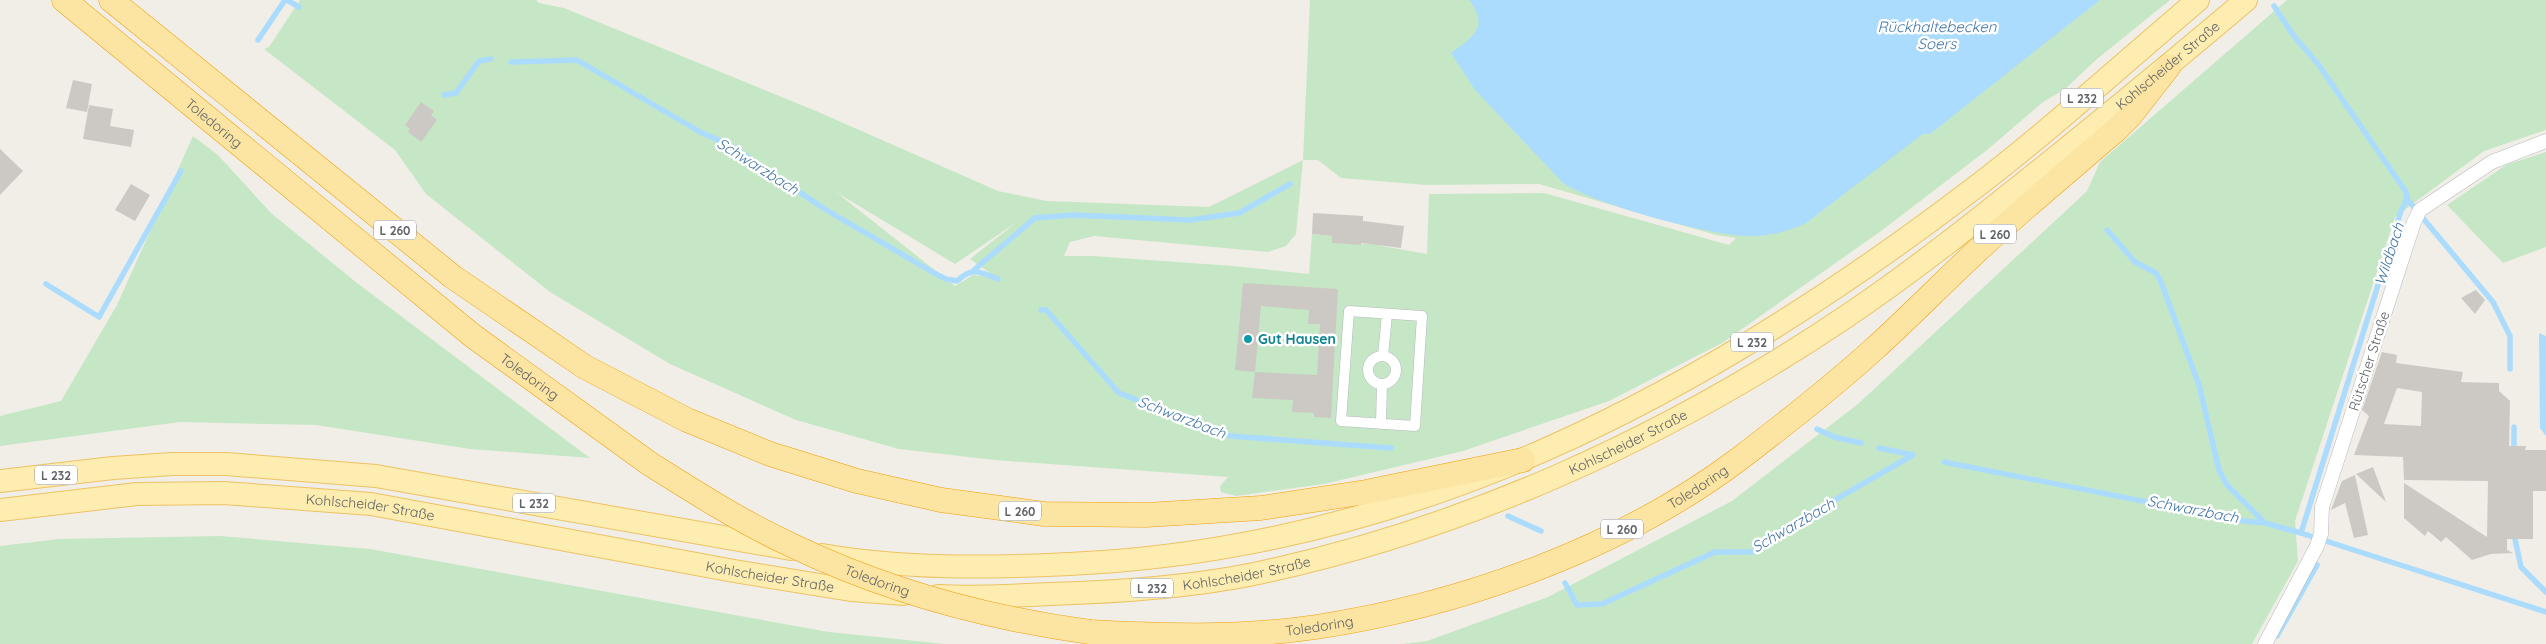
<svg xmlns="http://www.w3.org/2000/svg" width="2546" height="644" font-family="Quicksand,sans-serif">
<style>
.green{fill:#c6e7c5;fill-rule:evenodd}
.water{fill:#abdcfd}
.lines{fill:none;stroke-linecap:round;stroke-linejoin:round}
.stream{stroke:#abdcfd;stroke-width:5.5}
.building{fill:#ccc9c4;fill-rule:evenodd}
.pedestrian-casing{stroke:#b4b8bb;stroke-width:11}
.minor-casing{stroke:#b4b8bb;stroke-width:15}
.primary-casing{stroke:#eec263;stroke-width:24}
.trunk-casing{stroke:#f19f07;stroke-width:25}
.pedestrian{stroke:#fff;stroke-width:10}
.minor{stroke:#fff;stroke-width:14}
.primary{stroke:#fdedb0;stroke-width:22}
.trunk{stroke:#fce5a2;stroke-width:24}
.trunk-bridge-casing{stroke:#f19f07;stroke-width:25;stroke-linecap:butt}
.trunk-bridge{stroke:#fce5a2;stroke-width:24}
.culture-dot{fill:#0f9aa8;stroke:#fff;stroke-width:2}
.labels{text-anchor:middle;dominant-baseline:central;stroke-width:5;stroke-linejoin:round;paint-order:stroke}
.shield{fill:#fff;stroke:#8f9295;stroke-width:1}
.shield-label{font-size:12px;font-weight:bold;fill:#5f6367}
.street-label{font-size:14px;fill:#5f6367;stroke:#fff}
.culture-label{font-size:14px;font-weight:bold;fill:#0d838f;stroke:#fff;text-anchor:start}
.water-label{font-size:15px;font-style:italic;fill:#4478a7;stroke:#fff}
</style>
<rect width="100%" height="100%" fill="#f0eee7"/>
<path class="green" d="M300,0H536L539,3L564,8L816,111L998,191L1047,201L1209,207L1303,160L1310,0H2170L2097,59L2065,89L2043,102L1987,150L1881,231L1722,343L1609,401L1463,451L1324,484L1236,496L1221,492L1220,486L1228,477L995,460L899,449L796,420L670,364L550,292L426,194L395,150L264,49L269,47ZM1303,160H1318L1341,178L1427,185L1539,184L1716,235L1736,238L1729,245L1544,193L1429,194L1427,254L1371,244L1332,243V236L1312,234L1309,274L1233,266L1092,256H1064L1070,242L1094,236L1268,252L1286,246L1296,234ZM836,192L955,264L1017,222L970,259L997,278L973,275L955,286Z
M2287,0H2546V130L2484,151L2395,217L2295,521L2298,561L2252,644H1402L1427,641L1548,597L1732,501L1858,404L2087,191L2100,162Z
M193,136L218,155L271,213L357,283L590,458L470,449L316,425L180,422L0,446V416L61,401L117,305Z
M2546,152V247L2503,263L2447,205L2506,165Z
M220,536L370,549L829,632L945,644H0V546L59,539Z"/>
<path class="water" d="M1469,0H2100L1930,134H1923L1806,223C1790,231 1773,235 1755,236C1720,239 1588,203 1562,182L1475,90L1451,53C1473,37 1490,27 1469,0Z
M2539,333L2546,336V436L2540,428Z"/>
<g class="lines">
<path class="stream" d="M287,0L299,7
M2274,6L2293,35L2318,64L2406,192L2407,199L2401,211L2301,533L2546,612
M258,40L285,0
M511,62L577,60L700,132L730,145L823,208L934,273L946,279L957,281C973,266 979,272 998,279
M444,95L456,93L479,61L491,59
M2407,199L2493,302L2510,336V369
M2107,230L2135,262L2156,273L2161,282L2199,385L2219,470L2227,485L2265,523L2301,533
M974,270L1035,218L1073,215L1190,220L1239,213L1290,184
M46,284L99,317L181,171
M1041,310H1046L1119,393L1230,436L1391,448
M1817,429L1834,437L1861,443
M2514,446V427
M1879,448L1913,455
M1944,462L2244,521L2265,523
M1508,516L1541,531
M2515,539L2521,567L2546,592
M1565,583L1577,605L1602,604L1715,552H1752L1779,532L1913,455
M2277,636L2317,565"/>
</g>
<path class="building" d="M73,80L92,84L87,112L66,108Z
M421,102L434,111L431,115L437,120L421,142L408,132L410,129L405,125Z
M89,105L113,109L110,126L134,130L131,147L83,139Z
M0,149L23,171L0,195Z
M131,184L150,195L135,221L115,210Z
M1313,213L1363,216V221L1404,226L1401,248L1361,243V245L1332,243V236L1312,234Z
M1243,283L1338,289L1331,418L1314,417V413L1292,412L1293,400L1252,398L1255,372L1235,370ZM1261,306L1309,310L1308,324H1320L1317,375L1255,372Z
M2476,290L2485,300L2475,314L2461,298Z
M2382,352L2397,355L2396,363L2463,372L2461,382L2499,383V391L2510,401L2509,446H2526L2525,450H2546V491H2533V539H2507V550L2513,553L2491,554L2472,560L2446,537L2441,542L2428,531L2425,536L2404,518V483L2487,537L2488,481L2404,480L2403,457L2354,455L2369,416L2362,410ZM2397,388L2422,392L2421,426L2384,424Z
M2373,467L2386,502L2356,474Z
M2355,475L2368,535L2354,538L2345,503L2331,510L2342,481Z"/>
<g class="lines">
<g class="pedestrian-casing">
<path id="pedestrian" d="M1349,311L1422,316L1415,426L1341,421Z
M1383,356L1387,314
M1368 370a14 14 0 1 1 28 0a14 14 0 1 1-28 0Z
M1381,424L1382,384"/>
</g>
<g class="minor-casing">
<path id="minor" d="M2265,644L2317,546L2321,534L2322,507L2414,222L2420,210L2492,162L2546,141"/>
</g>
<g class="primary-casing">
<g id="primary">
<path d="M0,481L113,468L172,464H226L376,476L791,549"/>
<path id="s1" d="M0,510L137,494L224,493L371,504L734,571L851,590L904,594"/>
<path d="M822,555C903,569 988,568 1069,564C1409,549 1695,399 1961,198C2043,137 2120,66 2198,0"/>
<path id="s2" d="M938,596C975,598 1013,596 1050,594C1116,592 1183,588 1249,575C1462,531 1664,439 1844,318C1914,271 1980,218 2045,166C2113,111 2180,56 2246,0"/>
</g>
</g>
<g class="trunk-casing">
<g id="trunk">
<path id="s3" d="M64,0L473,336L650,464"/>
<path d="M111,0L453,277L585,367L687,420L770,454L857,481L941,500L1044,514L1146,515L1261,508L1366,492L1523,460"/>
<path id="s4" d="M1090,632C1166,636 1241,638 1316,627C1462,605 1621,548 1739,459C1785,424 1831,388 1873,350C1913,314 1950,275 1990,239C2031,202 2074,166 2116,130L2129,117L2169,66"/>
</g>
</g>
<use href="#pedestrian" class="pedestrian"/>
<use href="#minor" class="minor"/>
<use href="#primary" class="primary"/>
<use href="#trunk" class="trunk"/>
<g class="trunk-bridge-casing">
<g id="trunk-bridge">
<path id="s5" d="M650,464C696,493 740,521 789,544C884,590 986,618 1090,632"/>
</g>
</g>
<use href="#trunk-bridge" class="trunk-bridge"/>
</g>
<circle class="culture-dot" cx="1248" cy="339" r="5"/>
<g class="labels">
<g class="shield">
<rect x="2061" y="88.5" width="42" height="19" rx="4"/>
<rect x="374" y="220.5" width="42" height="19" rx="4"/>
<rect x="1974" y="224.5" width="42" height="19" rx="4"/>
<rect x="1731" y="332.5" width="42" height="19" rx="4"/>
<rect x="35" y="465.5" width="42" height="19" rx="4"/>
<rect x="513" y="493.5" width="42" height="19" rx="4"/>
<rect x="999" y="501.5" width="42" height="19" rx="4"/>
<rect x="1601" y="519.5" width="42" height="19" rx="4"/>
<rect x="1131" y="578.5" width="42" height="19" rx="4"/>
</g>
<g class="shield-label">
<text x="2082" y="98">L 232</text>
<text x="395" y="230">L 260</text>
<text x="1995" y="234">L 260</text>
<text x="1752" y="342">L 232</text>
<text x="56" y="475">L 232</text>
<text x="534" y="503">L 232</text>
<text x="1020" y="511">L 260</text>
<text x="1622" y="529">L 260</text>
<text x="1152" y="588">L 232</text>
</g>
<g class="street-label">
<text stroke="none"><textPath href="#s2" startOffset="1375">Kohlscheider Straße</textPath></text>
<text stroke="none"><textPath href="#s3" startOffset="194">Toledoring</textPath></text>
<text transform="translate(2369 361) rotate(-72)">Rütscher Straße</text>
<text stroke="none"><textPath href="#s3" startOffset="599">Toledoring</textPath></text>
<text stroke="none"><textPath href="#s2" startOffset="715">Kohlscheider Straße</textPath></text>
<text stroke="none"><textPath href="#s4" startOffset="636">Toledoring</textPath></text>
<text stroke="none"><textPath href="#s1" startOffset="372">Kohlscheider Straße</textPath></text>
<text stroke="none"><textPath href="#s2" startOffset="310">Kohlscheider Straße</textPath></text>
<text stroke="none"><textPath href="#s1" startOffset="778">Kohlscheider Straße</textPath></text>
<text stroke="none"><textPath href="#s5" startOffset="256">Toledoring</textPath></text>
<text stroke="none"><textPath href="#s4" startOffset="230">Toledoring</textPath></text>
</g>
<g class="culture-label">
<text x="1258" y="339">Gut Hausen</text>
</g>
<g class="water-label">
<text x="1937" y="26">Rückhaltebecken<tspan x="1937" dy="17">Soers</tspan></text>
<text transform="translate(758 166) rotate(32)">Schwarzbach</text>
<text transform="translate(2389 254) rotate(-72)">Wildbach</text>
<text transform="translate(1182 417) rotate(21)">Schwarzbach</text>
<text transform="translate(2193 509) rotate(11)">Schwarzbach</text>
<text transform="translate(1793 525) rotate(-30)">Schwarzbach</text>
</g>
</g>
</svg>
